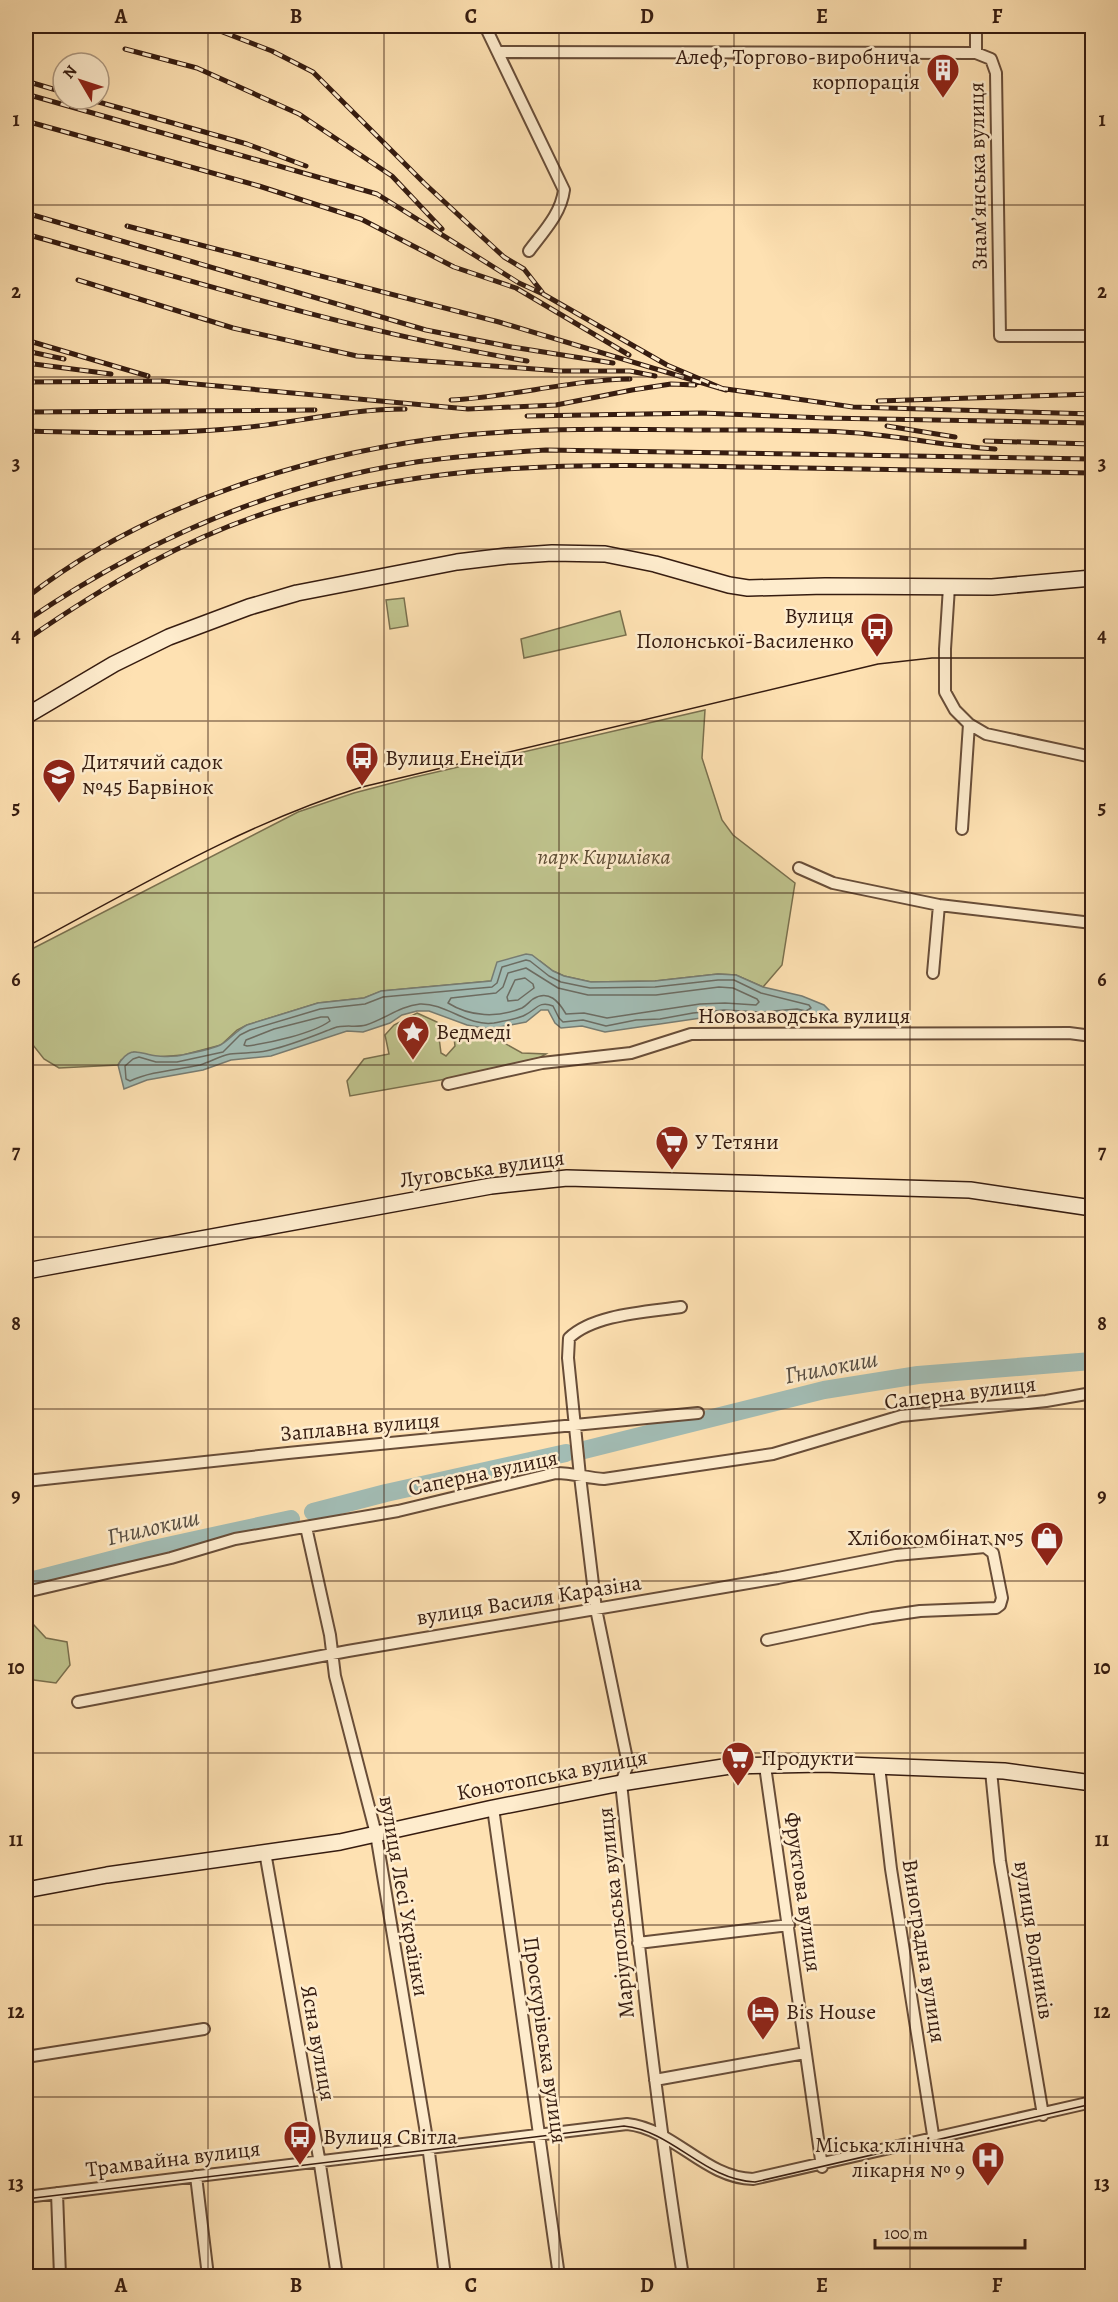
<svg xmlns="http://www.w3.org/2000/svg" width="1118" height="2302" font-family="Alegreya,serif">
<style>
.green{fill:#bfc38d;stroke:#7a704e;stroke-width:1.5}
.water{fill:#a2bcb4;stroke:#777c72;stroke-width:1.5}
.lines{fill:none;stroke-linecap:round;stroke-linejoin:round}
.shore{stroke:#6c6c62;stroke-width:1.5}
.river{stroke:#a2bcb4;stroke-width:18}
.street-casing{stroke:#684d38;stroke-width:14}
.secondary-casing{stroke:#361c10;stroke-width:18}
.street{stroke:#feeccd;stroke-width:10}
.secondary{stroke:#feeccd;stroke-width:15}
.tram{stroke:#361c10;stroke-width:1.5}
.rail-casing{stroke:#361c10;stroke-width:5}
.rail{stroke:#feeccd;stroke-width:3;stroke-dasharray:9;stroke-linecap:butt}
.grid{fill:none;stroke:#361c10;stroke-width:1.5;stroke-opacity:0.55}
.labels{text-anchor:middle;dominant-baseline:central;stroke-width:5;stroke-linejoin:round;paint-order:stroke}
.poi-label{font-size:22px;fill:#361c10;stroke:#feeccd;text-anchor:start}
.street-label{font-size:22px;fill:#361c10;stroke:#feeccd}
.park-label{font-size:22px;font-style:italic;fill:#5f4e36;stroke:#feeccd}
.water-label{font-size:24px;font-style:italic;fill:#564c41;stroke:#feeccd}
.neatline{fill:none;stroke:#361c10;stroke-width:2}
.grid-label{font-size:20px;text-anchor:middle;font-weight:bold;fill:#361c10}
</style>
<rect width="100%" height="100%" fill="#fee1b2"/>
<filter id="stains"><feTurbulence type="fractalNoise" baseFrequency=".00333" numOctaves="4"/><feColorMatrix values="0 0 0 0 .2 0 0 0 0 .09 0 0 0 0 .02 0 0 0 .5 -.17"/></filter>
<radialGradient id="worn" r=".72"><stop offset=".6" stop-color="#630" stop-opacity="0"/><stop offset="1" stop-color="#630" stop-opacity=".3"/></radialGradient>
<path class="green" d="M404,598L408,626L390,629L386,600Z
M620,611L626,635L524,658L521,639Z
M705,710L702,758L722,820L733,835L795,883L782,965L763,987L736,975L718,974L655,981L591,982L564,976L553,971L540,961L491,981L382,991L364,998L318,1003L247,1025L237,1030L221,1045L183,1055L157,1057L134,1052L121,1060L118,1065L59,1068L44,1059L29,1040L26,1025V952L298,812L354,793L415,777Z
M417,1013L437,1022L441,1053L446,1056L455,1046L454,1038L490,1035L522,1053L546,1054L539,1058L446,1079L350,1096L347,1081L364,1059L389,1054L385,1035L394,1025Z
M26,1621L32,1623L46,1638L67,1642L70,1665L56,1683L34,1680L26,1665Z"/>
<path class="water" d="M526,954L532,955L553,971L564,976L591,982L655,981L718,974L736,975L763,987L802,996L824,1005L829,1010L825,1014L805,1017L797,1015L761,1018L724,1016L701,1018L605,1032L582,1026L561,1028L555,1023L548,1010H541L526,1022L489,1029L467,1025L429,1011H417L402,1015L390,1023L363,1032L347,1031L271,1056L231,1060L203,1070L147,1080L124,1089L118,1065C132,1043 140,1055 158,1056C164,1057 171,1056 177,1056C187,1054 214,1049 222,1044C231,1038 237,1030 247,1025L318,1003L364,998L381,991L491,981L497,962Z"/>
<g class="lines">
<path class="shore" d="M526,960L530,961L549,976L561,982L590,988L655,987L718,980H734L761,993L809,1005L811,1008L806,1011L797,1009L761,1012L724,1010L693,1013L660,1019L636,1020L606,1026L583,1020L563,1022L559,1018L553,1006C539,1000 536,1010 525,1015C518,1019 503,1021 494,1023C468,1027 446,1003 420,1004C400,1006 385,1019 366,1025C356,1028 345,1024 334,1028C313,1036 292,1045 270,1050C257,1054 243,1052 230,1054C220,1056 210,1062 200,1065C177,1070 152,1071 130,1081L126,1079L125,1066L133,1059L139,1057L156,1062H177L223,1052L240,1035L250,1030L320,1009L365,1004L383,997L492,987L497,983L502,967Z
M526,968L558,988L588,995H656L719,987L733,988L757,999L759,1002L756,1005L725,1003L700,1004L607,1018L584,1013L566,1014C559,1002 549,989 533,999C529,1002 526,1006 522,1008C498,1018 470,1017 448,1003L451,998L496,993L503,987L508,973Z
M525,978L533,984L534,988L518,1000L508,1001L507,997L515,980Z
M321,1017H328L330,1021C312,1034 269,1043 247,1046L244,1045L246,1040L274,1029Z"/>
<path class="river" d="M584,1450L824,1390L918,1375L1092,1361
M313,1512L386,1493L566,1453
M26,1582L149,1550L291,1519"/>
<g class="street-casing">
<path id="street" d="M485,26L564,190C561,214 543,232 529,251
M976,26V53L991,59L996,73L1000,336H1092
M498,52L976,53
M949,587L945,649V692L955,710L969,724L986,734L1092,757
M962,829L969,724
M799,868L833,883L939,905L1092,923
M933,973L939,905
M448,1084L542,1063L631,1053L691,1034L1069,1033L1092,1036
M681,1307C647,1312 594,1314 569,1338L568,1358L580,1476L596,1609L628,1764L621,1783C639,1948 657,2113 683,2276
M26,1481L288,1453L698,1413
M306,1527L330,1635L335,1676L376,1834L428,2145L445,2276
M26,1592L171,1558L235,1539L398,1511L556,1473C573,1473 587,1478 604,1479L773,1454L901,1416L1046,1401L1092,1393
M78,1702L348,1651L778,1578L896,1555L985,1547L993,1553L1002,1598L1000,1605L996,1608L920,1611L872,1618L767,1640
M765,1766L822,2167
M879,1766L891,1869L934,2141
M991,1771L1000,1861L1043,2115
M493,1808L559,2276
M265,1852L319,2158L337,2276
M638,1943L789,1925
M26,2057L204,2029
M655,2080L805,2053
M196,2176L208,2276
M57,2193L60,2276
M26,2197L627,2124C674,2129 705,2178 753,2179L1092,2102"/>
</g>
<g class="secondary-casing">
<path id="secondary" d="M26,716L114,664L169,637L249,607L297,593L457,562L507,556L552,553L605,554L655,564L729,585L748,588L825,586L992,587L1092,578
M26,1271L491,1186L567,1178L970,1190L1092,1208
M26,1890L107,1875L340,1842L493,1808L621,1783L730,1766L823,1764L1004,1771L1092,1783"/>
</g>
<use href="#street" class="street"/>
<use href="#secondary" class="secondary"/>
<path class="tram" d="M26,947C135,889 243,824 362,787L878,664L932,658H1092
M26,2199L624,2126C673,2131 704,2180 755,2182L1092,2104"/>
<g class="rail-casing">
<path id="rail" d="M207,26L272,51L313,72L424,183L504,257L524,269L542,292
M125,49L197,68L299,114L392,176L442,229
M26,81L63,92
M26,94L377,194L519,283L543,294L667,365L726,390L499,322L127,226
M88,99L247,144L306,166
M26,121L259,186L361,219L454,267L516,288L629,355
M26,213L426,330L512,347L613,363
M26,234C191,281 357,332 527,361
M78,280L233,328L357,356L561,371H630L655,376
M26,340L148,376
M26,351L64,359
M26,363L111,374
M26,382L162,381L468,409L556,405L632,390L671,384L695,385
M719,388L853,407L1092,414
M451,400C511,397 570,380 630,379
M878,401L1092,394
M26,412L315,410
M527,416L702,413L825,418L1092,423
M887,426L955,437
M26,431C100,433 176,435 250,427C302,421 353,409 405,409
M985,441L1092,444
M26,598C147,503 314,451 465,435C541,428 617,429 693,430C748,430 804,429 859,433C904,437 949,446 995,449
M26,621C142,542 270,485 410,463C455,456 500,453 546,450L1092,459
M26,640C105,585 188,536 281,508C436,461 583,464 743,467C859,469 976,471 1092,473"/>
</g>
<use href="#rail" class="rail"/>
</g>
<path class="grid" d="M208,26V2276M384,26V2276M559,26V2276M734,26V2276M910,26V2276M26,205H1092M26,377H1092M26,549H1092M26,721H1092M26,893H1092M26,1065H1092M26,1237H1092M26,1409H1092M26,1581H1092M26,1753H1092M26,1925H1092M26,2097H1092"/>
<defs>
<g id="building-pin" transform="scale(1.725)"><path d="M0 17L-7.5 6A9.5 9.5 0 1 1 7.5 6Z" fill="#8f2418" stroke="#feeccd"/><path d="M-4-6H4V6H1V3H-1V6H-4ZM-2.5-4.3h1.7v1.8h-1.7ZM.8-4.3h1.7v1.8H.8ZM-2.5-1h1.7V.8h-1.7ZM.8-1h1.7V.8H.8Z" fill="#fff"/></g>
<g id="bus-pin" transform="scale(1.725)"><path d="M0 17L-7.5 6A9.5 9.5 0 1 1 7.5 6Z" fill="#8f2418" stroke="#feeccd"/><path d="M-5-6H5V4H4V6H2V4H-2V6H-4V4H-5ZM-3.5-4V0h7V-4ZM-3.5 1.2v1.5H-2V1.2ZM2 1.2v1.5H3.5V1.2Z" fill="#fff"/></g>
<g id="school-pin" transform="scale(1.725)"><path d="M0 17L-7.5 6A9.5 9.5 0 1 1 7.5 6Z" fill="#8f2418" stroke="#feeccd"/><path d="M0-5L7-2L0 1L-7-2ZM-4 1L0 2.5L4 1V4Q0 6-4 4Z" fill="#fff"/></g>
<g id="sight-pin" transform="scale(1.725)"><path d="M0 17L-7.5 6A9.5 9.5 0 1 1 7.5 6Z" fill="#8f2418" stroke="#feeccd"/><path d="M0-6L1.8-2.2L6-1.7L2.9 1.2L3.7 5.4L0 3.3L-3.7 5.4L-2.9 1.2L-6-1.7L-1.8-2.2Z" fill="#fff"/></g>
<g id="supermarket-pin" transform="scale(1.725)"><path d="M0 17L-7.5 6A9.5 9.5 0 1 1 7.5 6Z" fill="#8f2418" stroke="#feeccd"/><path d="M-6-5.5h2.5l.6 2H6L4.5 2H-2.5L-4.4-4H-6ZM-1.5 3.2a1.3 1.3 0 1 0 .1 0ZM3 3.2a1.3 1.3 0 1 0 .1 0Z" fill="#fff"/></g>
<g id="shop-pin" transform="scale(1.725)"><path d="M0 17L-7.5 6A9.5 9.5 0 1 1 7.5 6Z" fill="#8f2418" stroke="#feeccd"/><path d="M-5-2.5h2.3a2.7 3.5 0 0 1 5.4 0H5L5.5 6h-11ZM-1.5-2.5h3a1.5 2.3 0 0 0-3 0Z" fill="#fff"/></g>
<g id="hotel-pin" transform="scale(1.725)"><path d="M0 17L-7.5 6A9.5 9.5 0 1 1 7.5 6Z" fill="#8f2418" stroke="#feeccd"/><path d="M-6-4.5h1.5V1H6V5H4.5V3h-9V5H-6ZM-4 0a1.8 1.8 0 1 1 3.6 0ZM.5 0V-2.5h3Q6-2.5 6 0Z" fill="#fff"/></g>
<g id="hospital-pin" transform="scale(1.725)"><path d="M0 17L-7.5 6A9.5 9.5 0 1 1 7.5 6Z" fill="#8f2418" stroke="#feeccd"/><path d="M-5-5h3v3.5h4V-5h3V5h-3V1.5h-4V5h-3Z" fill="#fff"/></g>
</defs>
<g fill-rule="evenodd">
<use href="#building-pin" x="943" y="70"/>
<use href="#bus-pin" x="877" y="629"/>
<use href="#bus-pin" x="362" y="758"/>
<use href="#school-pin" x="59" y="775"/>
<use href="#sight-pin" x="413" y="1032"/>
<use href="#supermarket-pin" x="672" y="1142"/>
<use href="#shop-pin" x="1047" y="1538"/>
<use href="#supermarket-pin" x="738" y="1758"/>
<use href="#hotel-pin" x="763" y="2012"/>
<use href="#bus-pin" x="300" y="2137"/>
<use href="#hospital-pin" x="988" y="2158"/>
</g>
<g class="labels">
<g class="poi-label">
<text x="920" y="57" text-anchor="end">Алеф, Торгово-виробнича<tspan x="920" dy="25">корпорація</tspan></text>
<text x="854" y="616" text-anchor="end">Вулиця<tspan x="854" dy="25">Полонської-Василенко</tspan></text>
<text x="385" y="758">Вулиця Енеїди</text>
<text x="82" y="762">Дитячий садок<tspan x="82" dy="25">№45 Барвінок</tspan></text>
<text x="436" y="1032">Ведмеді</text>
<text x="695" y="1142">У Тетяни</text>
<text x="1024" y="1538" text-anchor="end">Хлібокомбінат №5</text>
<text x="761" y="1758">Продукти</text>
<text x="786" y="2012">Bis House</text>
<text x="323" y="2137">Вулиця Світла</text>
<text x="965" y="2145" text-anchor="end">Міська клінічна<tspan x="965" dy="25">лікарня № 9</tspan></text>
</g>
<g class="street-label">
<text transform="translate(978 176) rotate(-91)">Знамʼянська вулиця</text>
<text x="804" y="1016">Новозаводська вулиця</text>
<text transform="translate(482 1169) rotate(-8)">Луговська вулиця</text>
<text transform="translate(960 1393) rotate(-7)">Саперна вулиця</text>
<text transform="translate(360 1427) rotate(-5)">Заплавна вулиця</text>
<text transform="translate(483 1473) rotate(-12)">Саперна вулиця</text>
<text transform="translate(529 1600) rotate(-9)">вулиця Василя Каразіна</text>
<text transform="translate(552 1775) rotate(-11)">Конотопська вулиця</text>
<text transform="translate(803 1892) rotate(82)">Фруктова вулиця</text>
<text transform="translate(404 1896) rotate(80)">вулиця Лесі Українки</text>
<text transform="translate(616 1913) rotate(-96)">Маріупольська вулиця</text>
<text transform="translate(1034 1940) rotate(81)">вулиця Водників</text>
<text transform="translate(924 1951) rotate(81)">Виноградна вулиця</text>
<text transform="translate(545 2040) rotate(82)">Проскурівська вулиця</text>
<text transform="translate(318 2043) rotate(80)">Ясна вулиця</text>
<text transform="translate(173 2159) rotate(-7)">Трамвайна вулиця</text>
</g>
<g class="park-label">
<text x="604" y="857">парк Кирилівка</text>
</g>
<g class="water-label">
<text transform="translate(831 1367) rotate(-11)">Гнилокиш</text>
<text transform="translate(153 1527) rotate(-13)">Гнилокиш</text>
</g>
</g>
<rect width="1118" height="2302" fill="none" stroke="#fee1b2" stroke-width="66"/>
<g transform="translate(81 81) rotate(309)"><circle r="28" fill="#feeccd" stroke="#ae9981" stroke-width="1.5"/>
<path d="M0-4.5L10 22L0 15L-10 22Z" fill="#8f2418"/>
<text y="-9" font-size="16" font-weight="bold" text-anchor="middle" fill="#361c10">N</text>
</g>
<path d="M875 2239v9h150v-9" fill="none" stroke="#361c10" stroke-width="3"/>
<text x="884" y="2239" font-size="18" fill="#361c10" stroke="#feeccd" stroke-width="4.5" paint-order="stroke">100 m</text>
<rect x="33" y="33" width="1052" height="2236" class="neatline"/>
<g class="grid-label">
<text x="121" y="23">A</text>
<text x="296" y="23">B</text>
<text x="471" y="23">C</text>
<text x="647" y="23">D</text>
<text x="822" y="23">E</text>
<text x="997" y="23">F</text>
<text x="16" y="126">1</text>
<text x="1102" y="126">1</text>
<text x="16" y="298">2</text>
<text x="1102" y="298">2</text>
<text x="16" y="470">3</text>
<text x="1102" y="470">3</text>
<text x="16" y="642">4</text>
<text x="1102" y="642">4</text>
<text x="16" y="814">5</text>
<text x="1102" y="814">5</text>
<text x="16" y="986">6</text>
<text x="1102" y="986">6</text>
<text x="16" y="1158">7</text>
<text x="1102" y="1158">7</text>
<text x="16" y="1330">8</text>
<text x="1102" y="1330">8</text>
<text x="16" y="1502">9</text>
<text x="1102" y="1502">9</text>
<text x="16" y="1674">10</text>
<text x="1102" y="1674">10</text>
<text x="16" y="1846">11</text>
<text x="1102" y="1846">11</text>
<text x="16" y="2018">12</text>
<text x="1102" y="2018">12</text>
<text x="16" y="2190">13</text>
<text x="1102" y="2190">13</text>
<text x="121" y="2292">A</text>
<text x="296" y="2292">B</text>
<text x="471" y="2292">C</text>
<text x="647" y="2292">D</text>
<text x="822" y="2292">E</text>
<text x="997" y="2292">F</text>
</g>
<rect width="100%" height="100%" filter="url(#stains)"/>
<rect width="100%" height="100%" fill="url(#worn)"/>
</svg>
